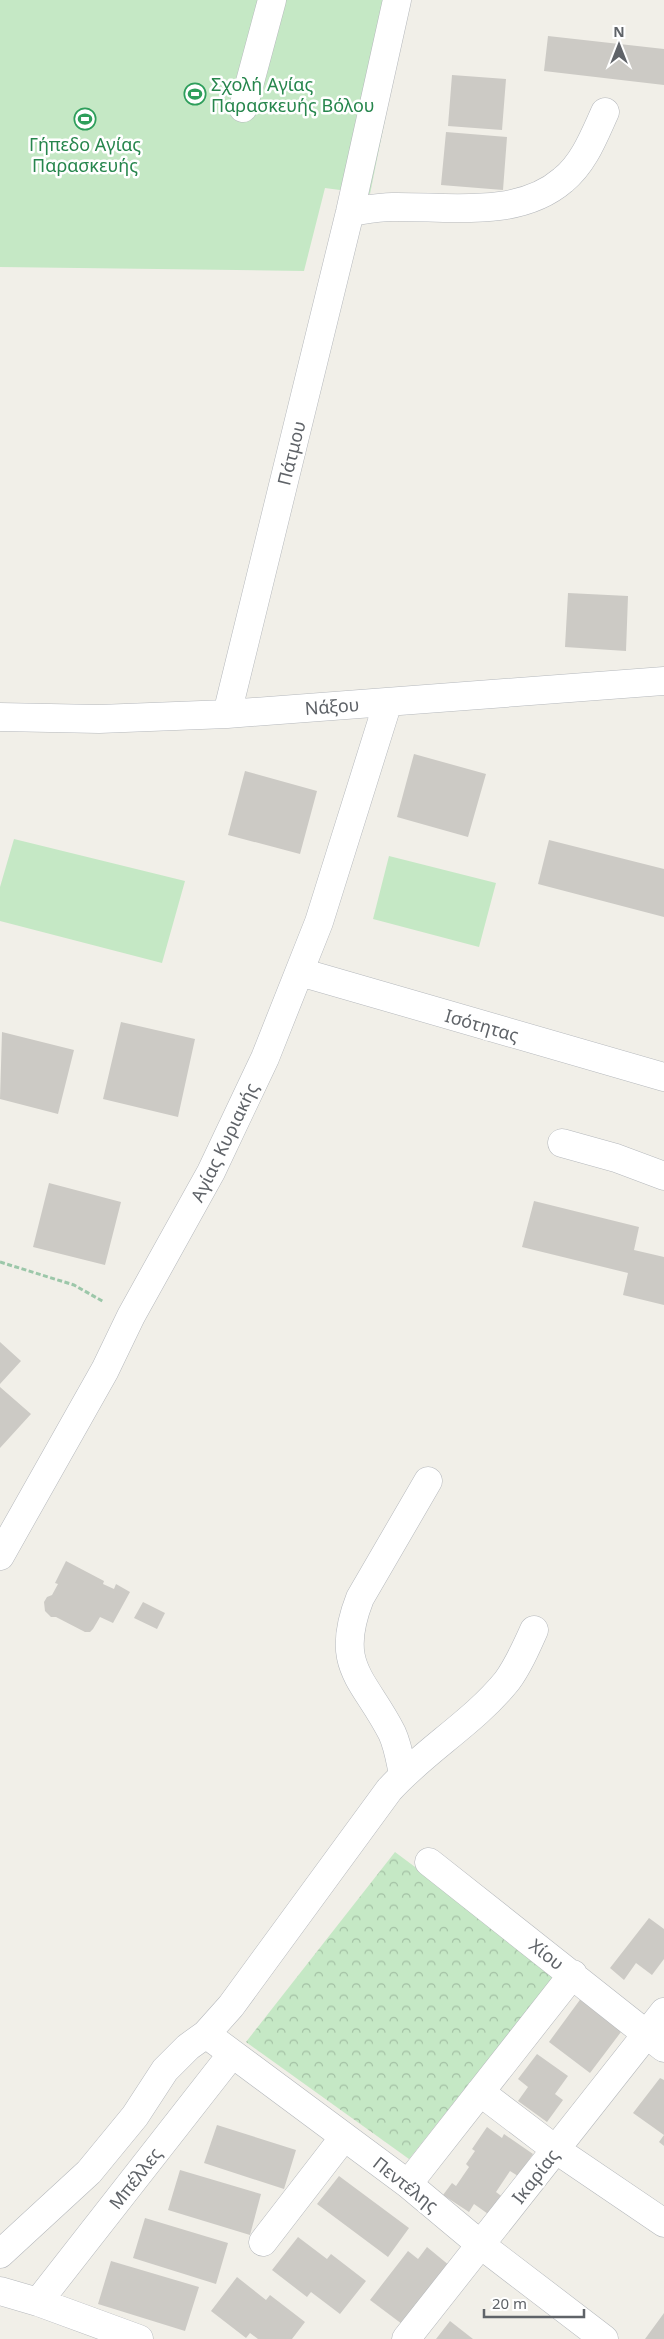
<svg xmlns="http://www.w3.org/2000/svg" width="664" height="2339" font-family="'Noto Sans',sans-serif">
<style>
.forest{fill:url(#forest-crowns)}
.pitch{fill:#c5e8c5}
.building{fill:#cccac5}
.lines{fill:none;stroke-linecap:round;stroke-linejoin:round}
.minor-casing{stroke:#b5b8bc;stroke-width:29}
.path{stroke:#9cc7a9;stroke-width:3;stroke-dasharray:5 2.5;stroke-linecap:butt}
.minor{stroke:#fff;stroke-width:28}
.labels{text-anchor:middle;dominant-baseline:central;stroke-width:5;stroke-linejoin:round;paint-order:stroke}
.leisure-label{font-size:18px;fill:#27864d;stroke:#fff;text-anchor:start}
.street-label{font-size:18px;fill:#5f6368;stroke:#fff}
</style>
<defs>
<pattern id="forest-crowns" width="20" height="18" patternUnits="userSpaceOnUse" patternTransform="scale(1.25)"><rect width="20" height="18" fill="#c5e8c5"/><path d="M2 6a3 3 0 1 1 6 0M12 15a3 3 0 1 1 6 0" fill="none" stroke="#a3c0a4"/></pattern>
</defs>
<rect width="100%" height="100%" fill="#f1efe8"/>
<path class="forest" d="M395,1852L557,1973L409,2159L246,2042Z"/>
<path class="pitch" d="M0,0H409L370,194L325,188L304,271L0,267Z
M14,839L185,881L162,963L0,921V887Z
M389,856L496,883L479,947L373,919Z"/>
<path class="building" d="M548,36L664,49V85L544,71Z
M452,75L506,79L502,130L448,126Z
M446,132L507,137L503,190L441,185Z
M568,593L628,596L626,651L565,647Z
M414,754L486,774L468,837L397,817Z
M245,771L317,791L300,854L228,835Z
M549,840L664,869V917L538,884Z
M121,1022L195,1039L178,1117L103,1099Z
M2,1032L74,1050L58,1114L0,1099Z
M49,1183L121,1202L105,1265L33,1247Z
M534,1201L639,1227L634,1250L664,1257V1305L623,1295L628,1273L522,1247Z
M0,1342L21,1361L0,1384Z
M0,1387L31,1414L0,1448Z
M66,1561L104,1581L103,1584L114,1589L116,1584L130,1592L113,1623L100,1617L93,1629L90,1632H85L56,1617H51L45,1611L44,1602L47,1597L52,1595L58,1584L55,1583Z
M143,1602L165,1613L157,1629L134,1618Z
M649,1918L664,1929V1959L652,1975L636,1963L624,1980L610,1968Z
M582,1997L624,2028L590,2073L549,2042Z
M537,2054L568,2076L555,2094L563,2100L547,2122L518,2101L528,2087L518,2079Z
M660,2078L664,2080V2146L659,2142L664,2135L633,2113Z
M217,2125L296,2150L284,2189L204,2163Z
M487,2127L502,2138L504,2134L533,2154L518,2176L510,2171L496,2192L504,2198L491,2216L474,2204L469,2212L443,2195L452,2183L456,2186L469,2167L466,2164L475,2151L472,2149Z
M180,2170L261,2194L250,2235L168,2210Z
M339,2176L409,2228L388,2257L317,2204Z
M145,2218L228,2243L216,2284L133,2258Z
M298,2237L327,2259L331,2254L366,2281L340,2314L311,2292L307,2297L272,2270Z
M427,2247L450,2266L410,2330L370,2300L408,2251L418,2259Z
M111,2261L199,2287L185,2331L98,2304Z
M237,2277L266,2300L270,2295L305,2322L292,2339H258L250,2333L246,2338L211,2311Z
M664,2313V2339H645Z
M450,2321L473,2339H436Z"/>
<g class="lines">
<g class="minor-casing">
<path id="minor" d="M243,108L272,0
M350,212C364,210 379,207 392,207C448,206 518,219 563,180C584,163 594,136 605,112
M227,714L350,212L397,0
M0,717L99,719L227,714L664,681
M300,972L664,1077
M562,1143L616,1158L664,1176
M0,1556L105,1370L131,1316L211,1172L265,1058L319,922L388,702
M403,1774C400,1760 398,1746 392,1733C364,1678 333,1667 360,1598L428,1481
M429,1862L664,2048
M206,2034L408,2184L481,2245L604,2339
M480,2092L555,2149L664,2223
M408,2184L573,1974
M263,2242L344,2137
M0,2254L89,2172L135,2116L165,2070L188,2047L206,2034L231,2006L389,1790C425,1750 473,1723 507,1681C518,1666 526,1648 534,1630
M0,2291L38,2302L139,2339
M38,2302L232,2054
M406,2339L664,2012"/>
</g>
<path class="path" d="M0,1262L74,1285L104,1302"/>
<use href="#minor" class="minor"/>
</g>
<defs>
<g id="stadium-ring" transform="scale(1.125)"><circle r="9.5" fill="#fff" stroke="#2e9e5b" stroke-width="1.5"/><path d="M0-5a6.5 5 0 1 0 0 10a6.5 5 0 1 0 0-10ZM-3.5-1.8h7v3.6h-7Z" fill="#2e9e5b"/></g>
</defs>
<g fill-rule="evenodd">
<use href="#stadium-ring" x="195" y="94"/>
<use href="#stadium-ring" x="85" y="119"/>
</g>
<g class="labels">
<g class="leisure-label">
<text x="211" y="84">Σχολή Αγίας<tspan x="211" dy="21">Παρασκευής Βόλου</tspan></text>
<text x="85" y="144" text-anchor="middle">Γήπεδο Αγίας<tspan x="85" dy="21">Παρασκευής</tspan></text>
</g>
<g class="street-label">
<text transform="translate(291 453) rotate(-76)">Πάτμου</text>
<text transform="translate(332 706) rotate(-4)">Νάξου</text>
<text transform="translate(482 1025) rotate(16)">Ισότητας</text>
<text transform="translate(224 1142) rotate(-64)">Αγίας Κυριακής</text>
<text transform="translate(547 1954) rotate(38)">Χίου</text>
<text transform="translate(535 2176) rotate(-52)">Ικαρίας</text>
<text transform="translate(135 2178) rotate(-52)">Μπέλλες</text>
<text transform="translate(406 2184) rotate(38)">Πεντέλης</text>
</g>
</g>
<g transform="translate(619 45)" stroke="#ffffff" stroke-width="4" paint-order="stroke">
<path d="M0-4L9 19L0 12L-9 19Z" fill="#5f6368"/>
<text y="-8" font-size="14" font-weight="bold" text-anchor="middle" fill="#5f6368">N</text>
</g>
<path d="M484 2309v8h100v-8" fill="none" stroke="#5f6368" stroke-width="2.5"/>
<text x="492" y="2309" font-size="15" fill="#5f6368" stroke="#ffffff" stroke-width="4" paint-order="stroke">20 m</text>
</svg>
